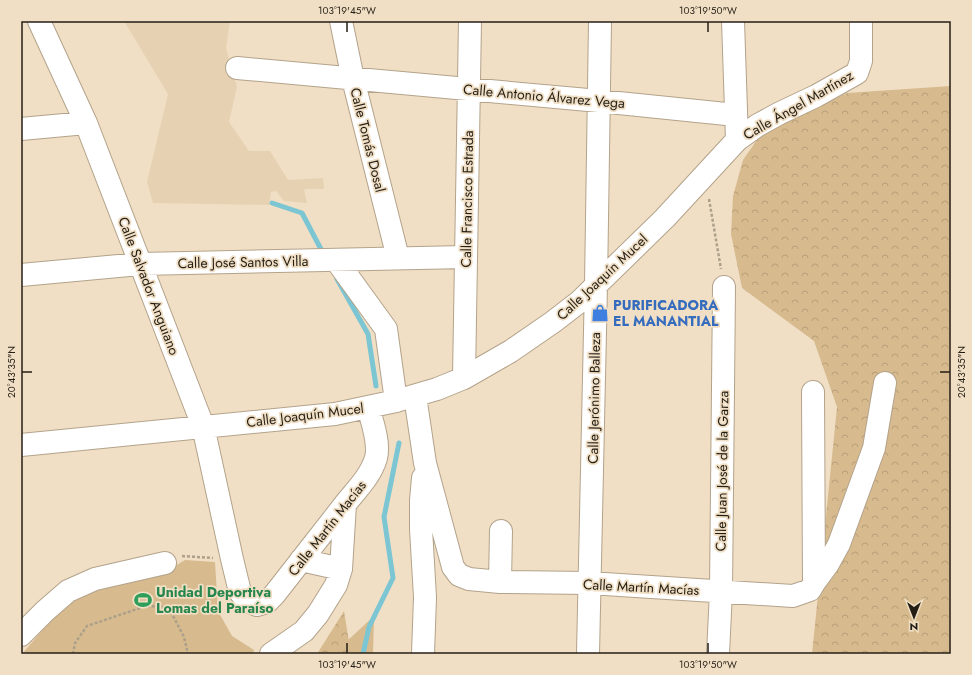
<svg xmlns="http://www.w3.org/2000/svg" width="972" height="675" font-family="Jost,sans-serif">
<style>
.built{fill:#e6d1b2}
.green{fill:#d7ba8e}
.forest{fill:url(#forest-crowns)}
.lines{fill:none;stroke-linecap:round;stroke-linejoin:round}
.stream{stroke:#7cc6d3;stroke-width:5}
.minor-casing{stroke:#b3a38b;stroke-width:24}
.path{stroke:#ada08b;stroke-width:2.5;stroke-dasharray:3 2;stroke-linecap:butt}
.minor{stroke:#fff;stroke-width:22}
.ticks{fill:none;stroke:#241e14;stroke-width:1.5}
.labels{text-anchor:middle;dominant-baseline:central;stroke-width:3.5;stroke-linejoin:round;paint-order:stroke}
.street-label{font-size:14px;fill:#241e14;stroke:#f0dfc5}
.shop-label{font-size:14px;font-weight:bold;fill:#366cbe;stroke:#f0dfc5;text-anchor:start}
.leisure-label{font-size:14px;font-weight:bold;fill:#27864d;stroke:#f0dfc5;text-anchor:start}
.neatline{fill:none;stroke:#241e14;stroke-width:1.5}
.ticks-label{font-size:10px;text-anchor:middle;fill:#241e14}
</style>
<defs>
<pattern id="forest-crowns" width="20" height="18" patternUnits="userSpaceOnUse"><rect width="20" height="18" fill="#d7ba8e"/><path d="M2 6a3 3 0 1 1 6 0M12 15a3 3 0 1 1 6 0" fill="none" stroke="#b89f7a"/></pattern>
</defs>
<rect width="100%" height="100%" fill="#f0dfc5"/>
<path class="built" d="M124,21H230L226,48L237,87L229,122L249,151H270L288,180L323,178L324,189H304L307,203L284,201L276,191L271,192L269,205L153,203L147,182L168,94Z"/>
<path class="green" d="M185,560L215,562L218,611L232,636L254,650L253,654H22L77,590L170,569Z
M374,616L373,654H333Z"/>
<path class="forest" d="M951,86V654H812L837,407L814,341L742,288L731,234L733,196L743,160L761,134L847,93Z
M344,611L351,654H317Z"/>
<g class="lines">
<path class="stream" d="M272,203L302,213L324,255
M337,279L368,334L376,386
M363,654L369,627L393,578L384,517L399,443"/>
<g class="minor-casing">
<path id="minor" d="M39,21L86,123L203,426L232,559L240,592L246,600L257,605L267,602L274,595C297,566 319,537 342,508C354,492 370,478 376,458C380,443 372,421 368,407
M341,21L353,79L398,258
M237,68L599,101L736,115
M21,129L86,123
M737,140L758,125L780,113L816,96L857,73L861,61V21
M336,260L386,329L396,401
M21,275L140,264L466,257
M464,378L470,21
M415,396L425,463L453,567L459,575L469,579L500,582L589,583L793,596L810,590L814,583L813,392
M21,445L335,414L396,401L437,389L464,378L511,351L553,322L579,302L665,218L737,140L733,21
M301,560L341,569
M500,582L501,531
M814,583L828,564L839,544L874,448L885,383
M21,635L45,611L68,591L95,579L165,563
M271,654L304,631L318,614L336,585L341,569L345,504
M423,654L425,597L421,529V500L423,478
M588,654L596,285L600,21
M718,654L721,591L724,287"/>
</g>
<path class="path" d="M709,199L721,269
M182,556L213,558
M73,654L75,643L87,626L146,606L162,607L171,612L184,637L188,654"/>
<use href="#minor" class="minor"/>
</g>
<path class="ticks" d="M347,22V32M708,22V32M22,372H32M940,372H950M347,643V653M708,643V653"/>
<defs>
<g id="shop-bare" transform="scale(1.38)"><path d="M-5-2.5h2.3a2.7 3.5 0 0 1 5.4 0H5L5.5 6h-11ZM-1.5-2.5h3a1.5 2.3 0 0 0-3 0Z" fill="#3f7fe0" stroke="#f0dfc5" stroke-width="2.5" paint-order="stroke"/></g>
<g id="stadium-bare" transform="scale(1.38)"><path d="M0-5a6.5 5 0 1 0 0 10a6.5 5 0 1 0 0-10ZM-3.5-1.8h7v3.6h-7Z" fill="#2e9e5b" stroke="#f0dfc5" stroke-width="2.5" paint-order="stroke"/></g>
</defs>
<g fill-rule="evenodd">
<use href="#shop-bare" x="600" y="313"/>
<use href="#stadium-bare" x="143" y="600"/>
</g>
<g class="labels">
<g class="street-label">
<text transform="translate(544 96) rotate(5)">Calle Antonio Álvarez Vega</text>
<text transform="translate(798 105) rotate(-30)">Calle Ángel Martínez</text>
<text transform="translate(368 140) rotate(76)">Calle Tomás Dosal</text>
<text transform="translate(467 199) rotate(-89)">Calle Francisco Estrada</text>
<text transform="translate(243 262) rotate(-1)">Calle José Santos Villa</text>
<text transform="translate(602 277) rotate(-43)">Calle Joaquín Mucel</text>
<text transform="translate(149 286) rotate(69)">Calle Salvador Anguiano</text>
<text transform="translate(594 398) rotate(-89)">Calle Jerónimo Balleza</text>
<text transform="translate(305 415) rotate(-7)">Calle Joaquín Mucel</text>
<text transform="translate(722 471) rotate(-89)">Calle Juan José de la Garza</text>
<text transform="translate(327 528) rotate(-52)">Calle Martín Macías</text>
<text transform="translate(641 587) rotate(3)">Calle Martín Macías</text>
</g>
<g class="shop-label">
<text x="613" y="305">PURIFICADORA<tspan x="613" dy="16">EL MANANTIAL</tspan></text>
</g>
<g class="leisure-label">
<text x="156" y="592">Unidad Deportiva<tspan x="156" dy="16">Lomas del Paraíso</tspan></text>
</g>
</g>
<rect width="972" height="675" fill="none" stroke="#f0dfc5" stroke-width="44"/>
<g transform="translate(914 617) rotate(180)" stroke="#f0dfc5" stroke-width="3" paint-order="stroke">
<path d="M0-3L7 15L0 10L-7 15Z" fill="#241e14"/>
<text y="-6" font-size="11" font-weight="bold" text-anchor="middle" fill="#241e14">N</text>
</g>
<rect x="22" y="22" width="928" height="631" class="neatline"/>
<g class="ticks-label">
<text x="347" y="14">103°19'45"W</text>
<text x="708" y="14">103°19'50"W</text>
<text transform="translate(961 372) rotate(-90)" y="4">20°43'35"N</text>
<text transform="translate(11 372) rotate(-90)" y="4">20°43'35"N</text>
<text x="347" y="668">103°19'45"W</text>
<text x="708" y="668">103°19'50"W</text>
</g>
</svg>
